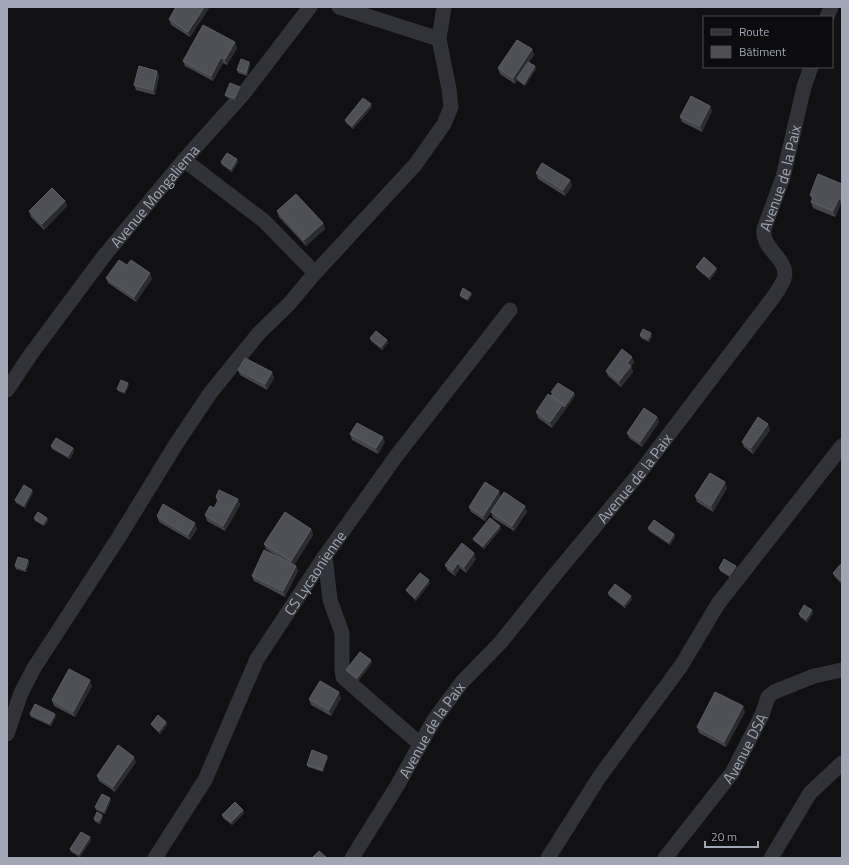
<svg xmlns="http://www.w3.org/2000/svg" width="849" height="865" font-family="'Titillium Web',sans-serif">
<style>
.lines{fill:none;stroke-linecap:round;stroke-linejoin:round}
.minor{stroke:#323338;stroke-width:15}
.wall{fill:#44454b}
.shaded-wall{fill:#2b2c30}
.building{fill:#4e5056;stroke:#5b5e65}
.labels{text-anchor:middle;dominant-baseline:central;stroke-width:3;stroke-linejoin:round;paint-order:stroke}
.street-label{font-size:15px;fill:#a1a7b4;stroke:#0c0c0e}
</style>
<rect width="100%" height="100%" fill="#111113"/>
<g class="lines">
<g class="minor">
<path d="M339,7L439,39"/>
<path d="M827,17L831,7"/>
<path d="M184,160L264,221L315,273"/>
<path id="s1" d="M7,390L31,354L104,256L184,160L244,93L310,7"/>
<path d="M325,556L330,600L342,633V670L343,677L420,744"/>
<path d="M7,734L21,693L34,668L119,537L178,441L211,392L259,333L289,304L315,273L415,165L444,124L451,107L449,89L439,39L444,7"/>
<path id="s2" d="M155,858L205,780L257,659L325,556L397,455L510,310"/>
<path id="s3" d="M352,858L397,786L434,720L462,682L501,642L553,577L638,475L775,295C778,290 782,284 784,279C790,259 761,250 764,229L783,177L804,87L811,67"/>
<path d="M548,858L600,776L681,666L718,604L842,446"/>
<path id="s4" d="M665,858L732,773L762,715L768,697L774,692L814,676L842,670"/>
<path d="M771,858L810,793L842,763"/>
</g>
</g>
<path class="wall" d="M209,8L190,37L171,25L169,19Z
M235,42L237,48L227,65L223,63L213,81L185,66L183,61Z
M532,49L534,55L529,62L536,69L525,86L518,81L517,80L515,84L500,74L498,68Z
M249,62L250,65L247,76L238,73L237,70Z
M157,71L159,76L155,95L136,90L134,85Z
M241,90L236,101L226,97L225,95Z
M710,106L712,111L702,132L682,122L680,117Z
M372,107L353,129L346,123L345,120Z
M221,162H238L232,172L222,165Z
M536,173L570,180L572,186L565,196L538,179Z
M842,184V204L841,203L835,217L813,208L811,202L812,200L810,195Z
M65,201L67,206L44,230L31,217L29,211Z
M277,211L323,223L325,229L306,246L279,217Z
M127,265L152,279L136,302L108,283L106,278Z
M696,267L716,268L717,270L710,280L698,270Z
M471,293L472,295L468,301L461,297L460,295Z
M640,335L652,336L649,342L641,338Z
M370,338L388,343L382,350L371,341Z
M632,357L634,362L631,366L633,372L621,387L608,376L606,371Z
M238,370L272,372L274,378L267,390L240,375Z
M129,385L125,394L118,391L117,389Z
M551,392L574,393L575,396L552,428L538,418L536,412L551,396L552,395Z
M657,417L659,422L642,447L629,438L627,433Z
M770,430L753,454L744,447L742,442Z
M350,434L385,442L378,454L352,440Z
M51,446L73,448L74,451L70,459L52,449Z
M725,482L727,488L713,512L697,502L695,496Z
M33,493L25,508L16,503L15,500Z
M216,497L238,499L240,505L225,531L207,521L205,515L214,508L217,502Z
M501,497L525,506L527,512L514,531L493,518L491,512L485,521L471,512L469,507Z
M157,516L197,529L190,540L159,522Z
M34,518H47L48,521L44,526L35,521Z
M648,528L674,534L675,537L670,545L649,531Z
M311,529L313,535L294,565L296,566L298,571L285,597L254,581L252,576L278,557L266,549L264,544Z
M501,529L484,549L474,541L473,539Z
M476,559L466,573L460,568L455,576L447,570L445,565Z
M29,563L26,572L16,569L15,566Z
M841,564V583L834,576L833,573Z
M736,566L737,569L731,578L720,571L719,568Z
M430,583L416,601L407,592L406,590Z
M608,593L632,599L625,608L609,596Z
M813,613L807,622L800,617L799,614Z
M372,663L358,681L347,672L346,670Z
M92,686L75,717L54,706L52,700Z
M341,698L331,716L311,705L309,699Z
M745,712L726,747L699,733L697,727Z
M30,714L56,716L51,726L31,717Z
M166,722L167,725L160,734L152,726L151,724Z
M328,758L323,772L308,767L307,765Z
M136,762L115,792L99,781L97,776Z
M111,800L105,814L96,810L95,807Z
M243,810L244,813L232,825L223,818L222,815Z
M102,815L103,818L100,824L95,822L94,819Z
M91,840L80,857L71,852L70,849Z"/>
<path class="shaded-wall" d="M204,7H209V8L190,37L188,32Z
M235,42L237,48L227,65L225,59Z
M532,49L534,55L518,79L517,78V80L515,84L513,78Z
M221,57L223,63L213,81L211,76Z
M249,62L250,65L247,76L246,73Z
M535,66L536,69L525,86L524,84Z
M157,71L159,76L155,95L153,90Z
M240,87L241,90L236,101L235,98Z
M371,104L372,107L353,129L352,126Z
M710,106L712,111L702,132L700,126Z
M237,159L238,162L232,172L231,169Z
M570,180L572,186L565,196L563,190Z
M839,198L841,203L835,217L833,211Z
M65,201L67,206L44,230L42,224Z
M323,223L325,229L306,246L304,240Z
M716,268L717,270L710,280L709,277Z
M150,273L152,279L136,302L134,297Z
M471,293L472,295L468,301L467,299Z
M651,333L652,336L649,342L648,339Z
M387,340L388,343L382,350L381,347Z
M632,357L634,362L629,369L627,363Z
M631,366L633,372L621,387L619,381Z
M272,372L274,378L267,390L265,384Z
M128,383L129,385L125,394L124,392Z
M574,393L575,396L552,428L550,422L563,404Z
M657,417L659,422L642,447L640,442Z
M768,424L770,430L753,454L751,448Z
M383,437L385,442L378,454L376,448Z
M73,448L74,451L70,459L68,456Z
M725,482L727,488L713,512L711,506Z
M32,490L33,493L25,508L24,505Z
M499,491L501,497L485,521L483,516Z
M238,499L240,505L225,531L223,526Z
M525,506L527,512L514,531L512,526Z
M47,518L48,521L44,526L43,524Z
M195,523L197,529L190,540L188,535Z
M500,526L501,529L484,549L483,546Z
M311,529L313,535L293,567L291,561Z
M674,534L675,537L670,545L669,542Z
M474,553L476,559L466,573L464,567Z
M28,560L29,563L26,572L25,569Z
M458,563L460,568L455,576L453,570Z
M296,566L298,571L285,597L283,591Z
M736,566L737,569L731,578L730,575Z
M429,580L430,583L416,601L415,598Z
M631,596L632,599L625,608L624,605Z
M812,610L813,613L807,622L806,619Z
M371,660L372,663L358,681L357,678Z
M90,680L92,686L75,717L73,712Z
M339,692L341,698L331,716L329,710Z
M743,706L745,712L726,747L724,742Z
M55,714L56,716L51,726L50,723Z
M166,722L167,725L160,734L159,731Z
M327,756L328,758L323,772L322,770Z
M134,757L136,762L115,792L113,787Z
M110,798L111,800L105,814L104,811Z
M243,810L244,813L232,825L231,822Z
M102,815L103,818L100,824L99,821Z
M90,837L91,840L80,857L79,854Z"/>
<path class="building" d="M176,7H204L188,32L169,19Z
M203,25L235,42L225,59L221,57L211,76L183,61Z
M517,40L532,49L513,78L498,68Z
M241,59L249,62L246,73L237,70Z
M528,62L535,66L524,84L517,78Z
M139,66L157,71L153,90L134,85Z
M230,83L240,87L235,98L225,95Z
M691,96L710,106L700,126L680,117Z
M363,98L371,104L352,126L345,120Z
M227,153L237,159L231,169L221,162Z
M542,163L570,180L563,190L536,173Z
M818,174L842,184V199L839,198L833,211L811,202L814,196L810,195Z
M52,188L65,201L42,224L29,211Z
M296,194L323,223L304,240L277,211Z
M704,257L716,268L709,277L696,267Z
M119,260L127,265L131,260L150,273L134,297L106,278Z
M463,288L471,293L467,299L460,295Z
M643,329L651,333L648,339L640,335Z
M376,331L387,340L381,347L370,338Z
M622,349L632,357L627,363L631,366L619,381L606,371Z
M245,358L272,372L265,384L238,370Z
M121,380L128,383L124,392L117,389Z
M558,383L574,393L564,407L563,404L551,396L553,393L551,392Z
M548,394L563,404L550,422L536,412Z
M644,408L657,417L640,442L627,433Z
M758,417L768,424L751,448L742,442Z
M357,423L383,437L376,448L350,434Z
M56,438L73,448L68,456L51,446Z
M710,473L725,482L711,506L695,496Z
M485,482L499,491L483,516L469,507Z
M24,485L32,490L24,505L15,500Z
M219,490L238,499L223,526L205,515L210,506L214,508L219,499L216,497Z
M504,492L525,506L512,526L491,512Z
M163,504L195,523L188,535L157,516Z
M38,512L47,518L43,524L34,518Z
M285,512L311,529L291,561L264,544Z
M490,518L500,526L483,546L473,539Z
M654,520L674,534L669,542L648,528Z
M462,543L474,553L464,567L458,563L453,570L445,565Z
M264,550L296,566L283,591L252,576Z
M18,557L28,560L25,569L15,566Z
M724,559L736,566L730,575L719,568Z
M841,564L842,565V578L840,580L833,573Z
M420,573L429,580L415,598L406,590Z
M615,584L631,596L624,605L608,593Z
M804,605L812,610L806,619L799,614Z
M360,652L371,660L357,678L346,670Z
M69,669L90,680L73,712L52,700Z
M320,681L339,692L329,710L309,699Z
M715,692L743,706L724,742L697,727Z
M35,704L55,714L50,723L30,714Z
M158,715L166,722L159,731L151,724Z
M118,745L134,757L113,787L97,776Z
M312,750L327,756L322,770L307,765Z
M102,794L110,798L104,811L95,807Z
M235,802L243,810L231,822L222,815Z
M97,812L102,815L99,821L94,819Z
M81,832L90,837L79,854L70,849Z
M319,851L327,858H312Z"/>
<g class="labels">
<g class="street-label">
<text stroke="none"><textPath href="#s3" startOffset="834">Avenue de la Paix</textPath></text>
<text stroke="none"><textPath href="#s1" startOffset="244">Avenue Mongaliema</textPath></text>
<text stroke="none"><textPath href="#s3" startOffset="475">Avenue de la Paix</textPath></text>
<text stroke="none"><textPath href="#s2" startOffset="328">CS Lycaonienne</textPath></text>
<text stroke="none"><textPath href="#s3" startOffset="151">Avenue de la Paix</textPath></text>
<text stroke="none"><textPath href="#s4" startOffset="136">Avenue DSA</textPath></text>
</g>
</g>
<rect width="849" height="865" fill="none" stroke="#a1a7b4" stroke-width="16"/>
<rect x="703" y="16" width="130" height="52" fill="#0c0c0e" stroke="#484a50"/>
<rect x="711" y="29" width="20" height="6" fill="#323338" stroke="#484a50"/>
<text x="739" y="36" font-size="12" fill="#a1a7b4">Route</text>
<rect x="711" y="46" width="20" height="12" fill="#4e5056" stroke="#484a50"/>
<text x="739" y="56" font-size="12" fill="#a1a7b4">Bâtiment</text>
<path d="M705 841v6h53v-6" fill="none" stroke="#a1a7b4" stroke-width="2"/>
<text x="711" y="841" font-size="12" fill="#a1a7b4" stroke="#0c0c0e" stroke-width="3" paint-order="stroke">20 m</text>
</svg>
